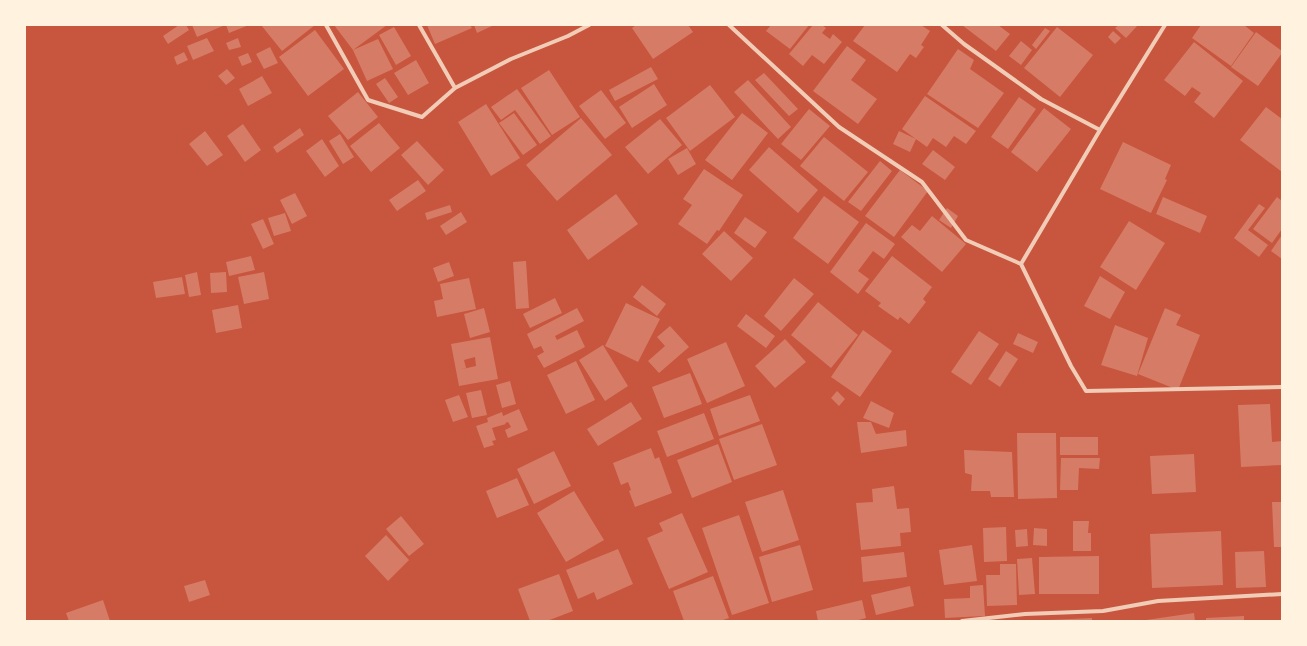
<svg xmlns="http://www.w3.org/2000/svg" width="1307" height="646" font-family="Barlow,sans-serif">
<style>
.building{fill:#d67c66;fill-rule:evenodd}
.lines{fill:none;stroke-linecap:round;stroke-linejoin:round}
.minor{stroke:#f1ccb7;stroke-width:4}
</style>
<rect width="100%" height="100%" fill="#c8553d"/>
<path class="building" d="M179,25H186L189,30L168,44L163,36Z
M192,25H225L197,37Z
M226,25H249L229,33Z
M261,25H315L282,51Z
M334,25H387L353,50Z
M427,25H470L472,28L435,44Z
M474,25H494L477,33Z
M636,25H688L693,32L653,59L632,28Z
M771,25H809L790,49L766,31Z
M813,25H822L826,28L822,33L830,39L833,34L842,42L824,64L812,55L803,66L789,54Z
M865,25H921L930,31L921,45L924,47L916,58L910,54L897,72L853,41Z
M962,25H998L1010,34L996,51Z
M1119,25H1138L1126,38L1115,28Z
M1201,25H1244L1254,33L1231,66L1192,38Z
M394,27L411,56L396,65L379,35Z
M1057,27L1093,55L1060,97L1024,68Z
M1045,28L1050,31L1036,49L1032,45Z
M315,30L344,69L308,96L279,57Z
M1113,31L1121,38L1115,44L1108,37Z
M1256,32L1282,51V53L1258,86L1231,67Z
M207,38L214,51L193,60L187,46Z
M238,38L241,47L229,50L226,43Z
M378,39L393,69L367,81L353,50Z
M1021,41L1032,50L1021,65L1009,56Z
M1194,42L1243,81L1214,118L1194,102L1201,93L1192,87L1185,96L1164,80Z
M847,46L866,60L851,80L877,99L858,124L813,91Z
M270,47L278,63L264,69L256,54Z
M958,49L974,60L970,69L1004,93L978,128L927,94Z
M184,52L188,60L177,65L174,57Z
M248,53L252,62L242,66L238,57Z
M416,60L429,83L408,95L394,73Z
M651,67L658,79L615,101L609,90Z
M227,69L235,78L226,85L218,76Z
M549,70L580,117L552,135L521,88Z
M764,73L798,109L789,116L755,80Z
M262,76L272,93L248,106L239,89Z
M385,78L398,97L389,103L376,84Z
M748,80L791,127L778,139L734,92Z
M654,84L667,105L632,128L619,107Z
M710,85L735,117L690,151L666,118Z
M517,89L551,136L540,144L515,110L501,120L491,107Z
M601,90L626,123L605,139L579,106Z
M358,92L378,117L348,140L328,116Z
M925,96L976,131L966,144L954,136L946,147L933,138L927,147L902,129Z
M1019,97L1036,109L1008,149L991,137Z
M486,104L520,158L491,176L458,122Z
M1266,107L1282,119V172L1240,140Z
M1044,108L1071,129L1037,172L1011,152Z
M809,109L830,126L801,160L781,144Z
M514,113L537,145L523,155L499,123Z
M742,113L768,133L732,180L705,160Z
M581,118L612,155L557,201L526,165Z
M660,119L682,145L648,174L625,147Z
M379,123L400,148L371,172L350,146Z
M243,124L261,150L245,162L227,136Z
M300,128L304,135L277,153L273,147Z
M205,131L223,155L207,166L189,144Z
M899,131L916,139L910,152L893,144Z
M340,134L354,157L343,164L329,141Z
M824,137L868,172L844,201L800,166Z
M322,139L339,166L325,177L306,151Z
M417,141L444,170L428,185L401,155Z
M1123,142L1171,165L1165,179L1167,180L1151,213L1100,189Z
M769,147L818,190L798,213L749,170Z
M687,148L696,164L678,175L668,159Z
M933,150L955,167L945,180L922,164Z
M880,161L892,171L861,211L848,202Z
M704,169L743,195L719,231L717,230L707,244L678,224L692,205L683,199Z
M900,170L928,191L894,237L865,216Z
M418,180L426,191L397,211L389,200Z
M295,193L307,216L292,224L280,200Z
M616,194L638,224L588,260L567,230Z
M824,196L859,222L828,264L793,238Z
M1163,197L1207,216L1200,233L1156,214Z
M1277,197L1282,201V229L1272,243L1253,229Z
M1259,204L1265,208L1248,230L1268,245L1259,257L1234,238Z
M450,205L452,212L427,220L425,213Z
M947,208L958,216L951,228L939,220Z
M461,212L467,222L446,235L440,226Z
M285,213L291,231L274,236L268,218Z
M932,216L966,244L942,272L901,237L912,225L920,231Z
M745,217L767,232L755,248L734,233Z
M263,219L274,244L263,249L251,224Z
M1129,221L1165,243L1136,290L1100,267Z
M866,223L895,244L884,259L873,251L858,271L869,279L858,294L830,272Z
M724,231L753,258L731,281L702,254Z
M1282,235V259L1271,251Z
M251,256L255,270L229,276L226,262Z
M892,256L932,287L923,299L926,302L909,324L900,317L898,320L878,306L881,303L865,291Z
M526,261L529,308L516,309L513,262Z
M449,262L454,276L438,282L433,268Z
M197,272L201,295L189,297L185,275Z
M226,272L227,292L211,293L210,273Z
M264,272L269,299L244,304L238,277Z
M1100,276L1125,292L1110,319L1084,306Z
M182,277L185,294L156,298L153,282Z
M469,278L476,309L437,317L434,301L443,299L440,284Z
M794,278L814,294L781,331L764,316Z
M642,285L666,304L657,316L633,297Z
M555,298L562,313L530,328L523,314Z
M818,302L858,335L831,368L791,335Z
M626,303L660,319L638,362L605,346Z
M238,305L242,328L216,333L212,310Z
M484,308L490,332L470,338L464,314Z
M577,308L584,321L555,336L557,340L577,330L585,347L544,368L537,356L544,352L541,346L534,349L527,334Z
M1165,308L1181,315L1176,325L1200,335L1178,390L1138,374Z
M746,314L775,336L766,348L737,326Z
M1115,325L1148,338L1137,376L1101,365Z
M670,326L689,347L659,373L648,361L665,346L657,337Z
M863,330L892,351L860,397L831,377Z
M979,331L999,344L971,385L951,372Z
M1018,333L1038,342L1033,353L1013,344Z
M490,337L498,379L459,386L451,344ZM475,357L476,366L458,370L466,368L464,360Z
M785,339L806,362L775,388L755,366Z
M726,342L745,386L707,403L687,359Z
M603,345L628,386L605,401L579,360Z
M1006,351L1018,359L1000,387L988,379Z
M576,361L595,400L566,414L547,375Z
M690,373L702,404L664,418L652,387Z
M510,381L516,404L502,408L496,385Z
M481,390L487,415L472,418L466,393Z
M837,391L845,399L839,406L831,398Z
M459,395L468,417L453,422L445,400Z
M750,395L760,421L719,436L710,409Z
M871,401L894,413L889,428L863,418Z
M631,402L642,419L598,446L587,429Z
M1270,404L1272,442L1282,441V465L1241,467L1238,405Z
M519,409L528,430L508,438L505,430L511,427L508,422L505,423L506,424L492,428L496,440L492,441L494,445L484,448L476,426L488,422L487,418L502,412L503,416Z
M704,413L714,439L667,457L657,431Z
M857,422H871L876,434L906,430L907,446L861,453Z
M762,424L777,465L734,480L719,439Z
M1017,433H1056L1057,498L1018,499Z
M1060,437H1098V455H1060Z
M718,444L732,482L692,498L677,460Z
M651,448L655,459L659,457L672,493L635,507L629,491L631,490L628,482L621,485L613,463Z
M964,450L1012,452L1014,497H991L990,491H971L972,475L965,473Z
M554,451L571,486L534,504L517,469Z
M1194,454L1196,492L1152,494L1150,456Z
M1061,458H1100L1099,469L1079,468L1078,490H1060Z
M517,478L529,505L497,518L486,491Z
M894,486L897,509L909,508L911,532L900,533L901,546L861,550L856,503L873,502L872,489Z
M783,490L799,540L762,552L745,502Z
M574,491L604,540L566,562L537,513Z
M1272,502H1282V547H1274Z
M682,513L708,572L669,589L647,538L663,531L659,523Z
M739,515L769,603L732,615L702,528Z
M401,516L424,544L409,556L386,529Z
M1073,521H1089L1088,533H1091V551H1073Z
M1006,527L1007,561L984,562L983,528Z
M1034,528L1047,529V546L1033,545Z
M1027,529L1028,546L1016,547L1015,530Z
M1221,531L1223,585L1152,588L1150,534Z
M386,535L409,560L388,581L365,556Z
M800,545L813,590L772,602L759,557Z
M972,545L977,581L944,585L939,550Z
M618,549L633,584L597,600L594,592L578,599L566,570Z
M1264,551L1266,587L1236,588L1235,552Z
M904,552L907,577L863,582L861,557Z
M1099,556V594H1039V557Z
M1032,558L1035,594L1019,595L1017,559Z
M1000,564H1016L1017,605L987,606L986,575H1000Z
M559,574L573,611L547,621H530L518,589Z
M713,576L729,618L720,621H684L673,591Z
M205,580L210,595L189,602L184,586Z
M983,585L985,616L945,618L944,599L970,598V586Z
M910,586L914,606L876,615L871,595Z
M103,600L110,621H69L66,613Z
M862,600L866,618L855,621H818L816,611Z
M1194,613L1195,621H1146V620Z
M1244,616V621H1206V618Z
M1092,618V621H1048V620Z"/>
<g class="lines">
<path class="minor" d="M326,25L368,100L422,117L455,88L511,59L568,36L589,25
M419,25L455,88
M729,25L839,127L922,182L966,240L1021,264L1100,130L1165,25
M942,25L964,44L1041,99L1100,130
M1021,264L1071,366L1086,391L1282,387
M962,621L1025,614L1103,611L1158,601L1282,594"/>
</g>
<rect width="1307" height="646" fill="none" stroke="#fff3e0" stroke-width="52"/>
</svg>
